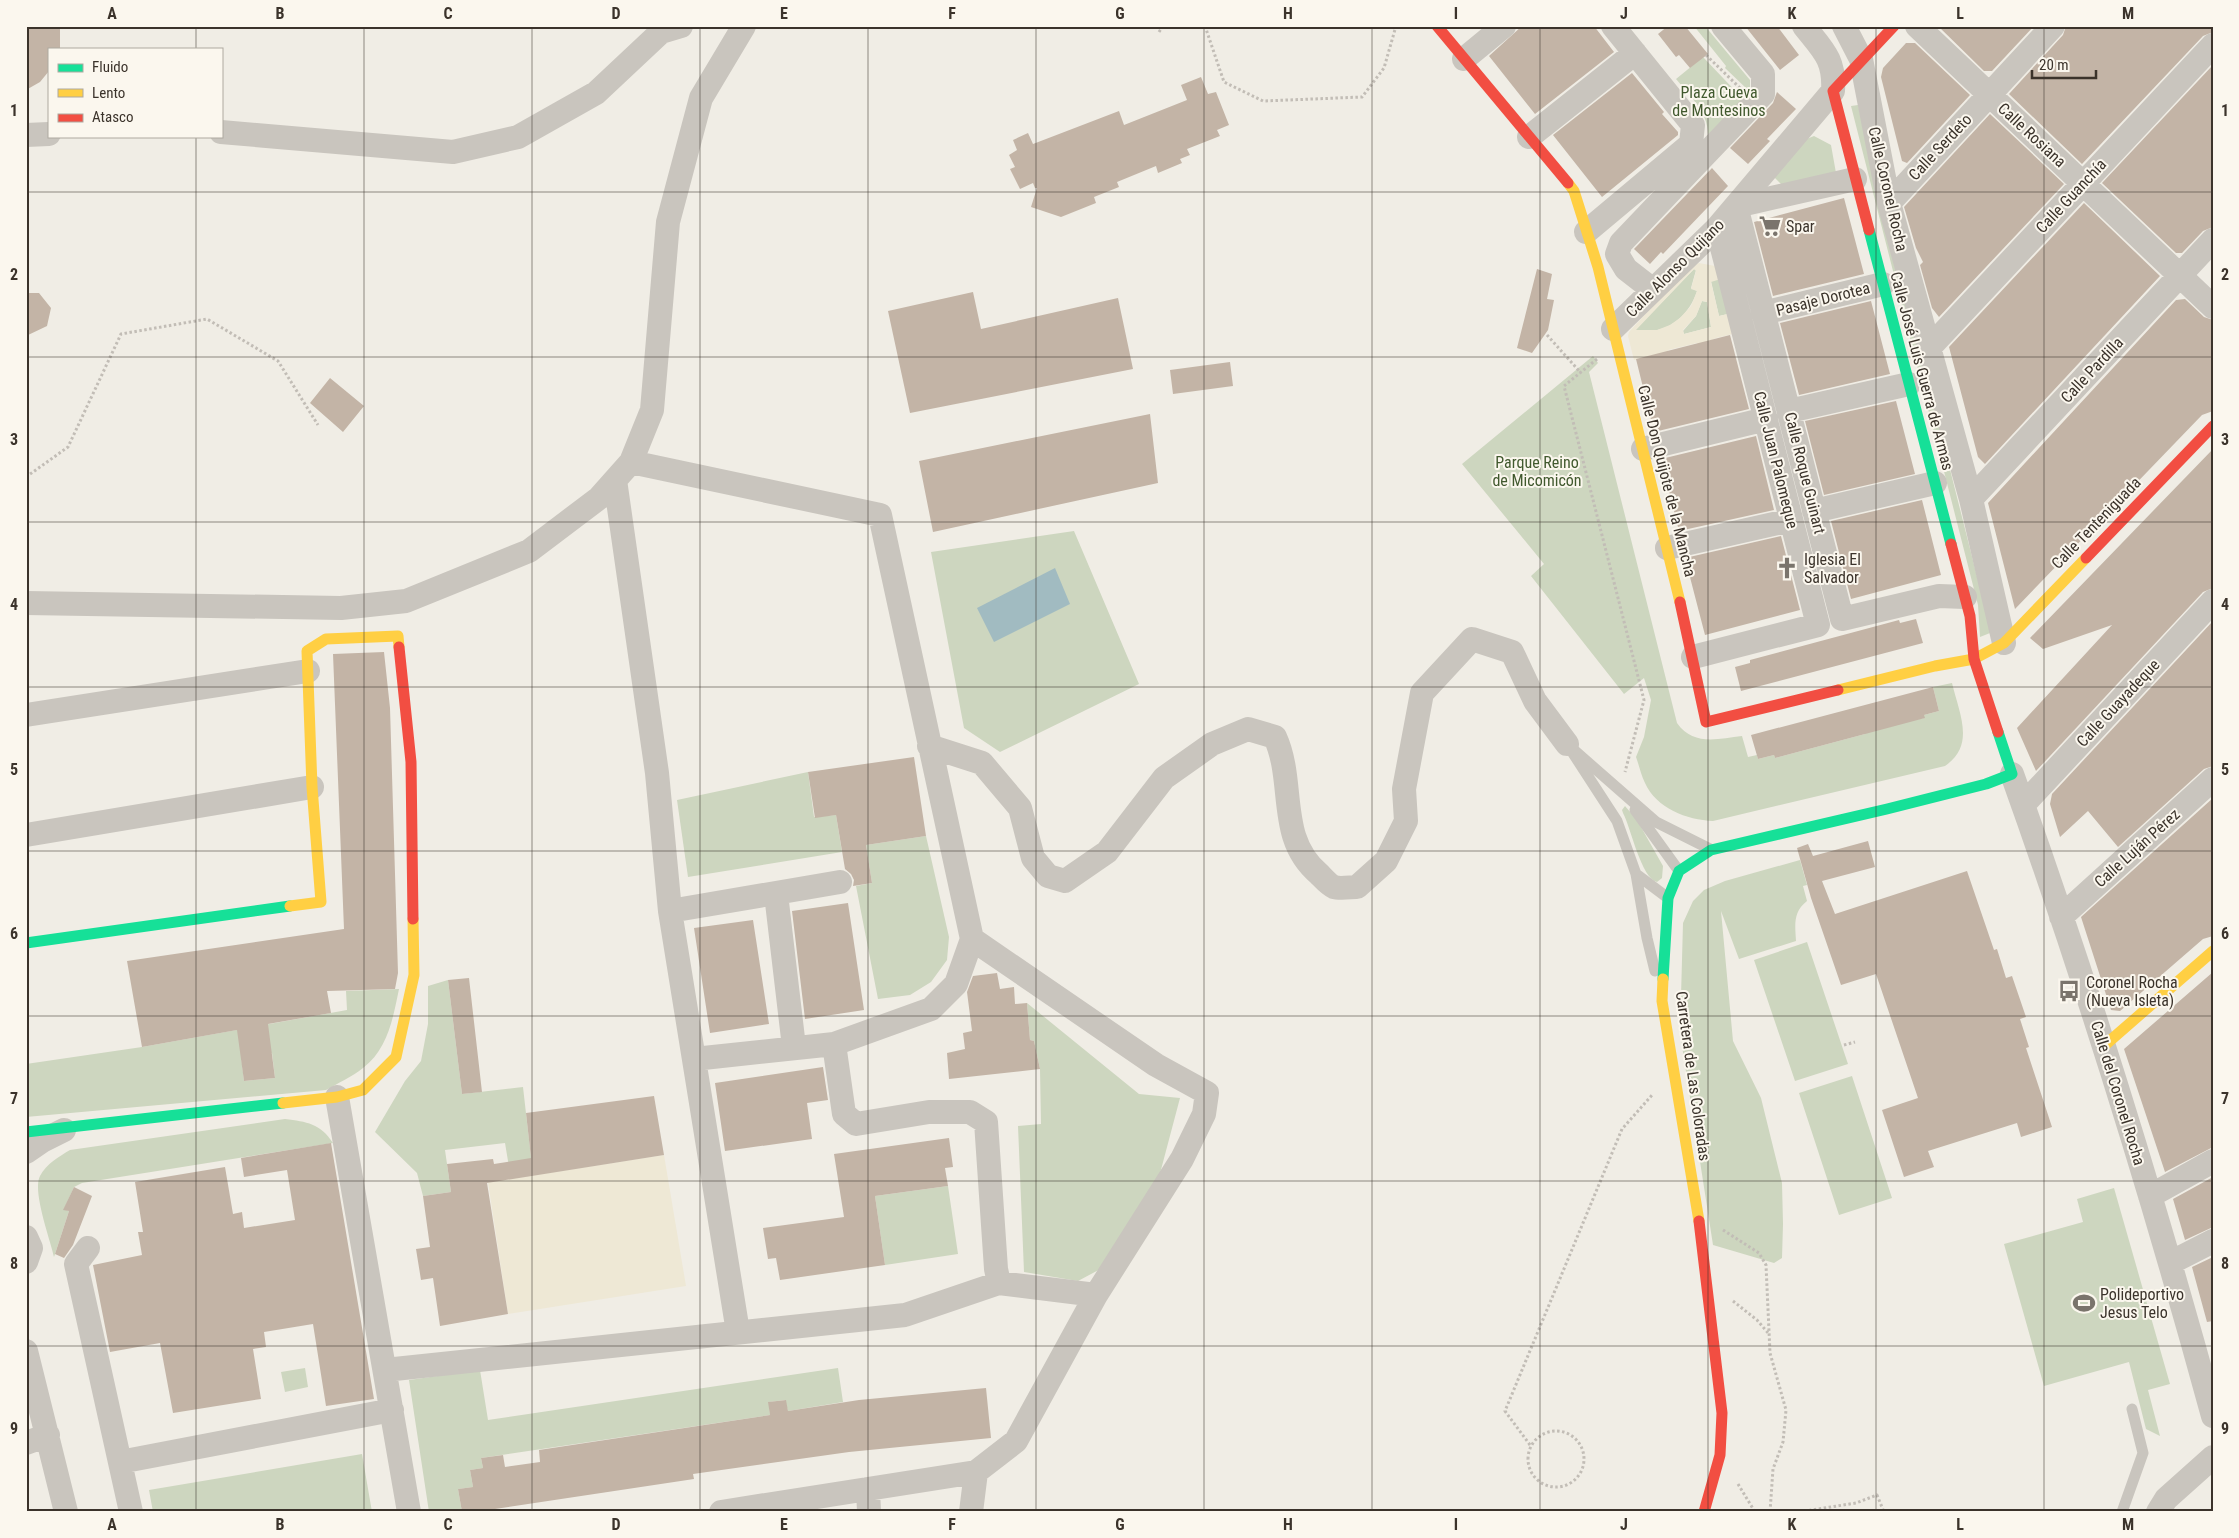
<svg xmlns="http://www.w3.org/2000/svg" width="2239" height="1538" font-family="'Roboto Condensed',sans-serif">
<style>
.green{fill:#cdd6bf;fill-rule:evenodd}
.plaza{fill:#eee8d5;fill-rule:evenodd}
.water{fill:#a1bbc1}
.building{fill:#c3b4a6}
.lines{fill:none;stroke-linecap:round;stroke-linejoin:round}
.path{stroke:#c2bdb6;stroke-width:3;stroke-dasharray:2.5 2.5;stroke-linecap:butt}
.lane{stroke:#c9c5be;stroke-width:11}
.street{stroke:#c9c5be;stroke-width:24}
.fast{stroke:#16e098;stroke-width:11}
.slow{stroke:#ffcf43;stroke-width:11}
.jam{stroke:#f24e42;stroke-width:11}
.grid{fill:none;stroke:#3b332b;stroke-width:1;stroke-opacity:0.55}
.labels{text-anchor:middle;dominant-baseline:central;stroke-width:4;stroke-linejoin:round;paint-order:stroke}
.park-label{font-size:16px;fill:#41592e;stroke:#fbf7ee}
.street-label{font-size:16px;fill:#3b332b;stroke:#fbf7ee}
.poi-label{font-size:16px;fill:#3b332b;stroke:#fbf7ee;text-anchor:start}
.neatline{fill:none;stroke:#3b332b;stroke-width:2}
.grid-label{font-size:16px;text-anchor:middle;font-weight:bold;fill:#3b332b}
</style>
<rect width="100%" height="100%" fill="#f0ede5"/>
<path class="green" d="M1694,26H1705L1750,80V87L1747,89L1725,68L1726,66Z
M1703,57L1744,100L1708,136C1709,113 1690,96 1676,79Z
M1858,105L1988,620L1995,631L1980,637L1978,605L1851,106Z
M1814,136L1831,145L1836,173L1783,186L1773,176L1804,140Z
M1694,269L1696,270L1691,288L1697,291C1689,317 1664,337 1635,330Z
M1724,278L1732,313L1719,316L1711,281Z
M1702,301L1707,302L1711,327L1684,334L1683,331L1696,316Z
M1593,356L1598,363L1589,372L1677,723C1693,746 1717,739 1742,736L1748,757L1757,755L1758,759L1774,755L1775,758L1865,734V731L1924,718V715L1939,711L1933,687L1952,683C1959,713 1976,745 1945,766L1713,821C1687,820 1656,808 1645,783C1641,775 1639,765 1636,757L1644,737L1651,700L1644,678L1624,694L1531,576L1544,564L1462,464Z
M1074,531L1139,684L1000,752L964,728L931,552Z
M808,772L814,817L836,815L842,852L688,877L677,800Z
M1625,806L1637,820L1663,866L1662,878L1657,882C1641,878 1631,828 1623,813L1622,810Z
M926,836L949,937L947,960L931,982L910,995L878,999L856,886L872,883L866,845Z
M1800,860L1807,885L1803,886L1807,901C1793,912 1795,924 1796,941L1739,959L1721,911L1733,1041L1761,1098L1782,1183L1783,1224L1782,1258L1774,1263L1713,1245L1680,1033L1683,923L1693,901L1704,890L1725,881Z
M1807,942L1848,1064L1795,1081L1754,960Z
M448,980L462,1094L523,1087L533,1175L511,1179L505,1143L445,1150L451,1192L423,1196L417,1173L375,1132L405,1081L421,1061L428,1024V986Z
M399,989C393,1018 388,1049 363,1068C352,1077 338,1083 326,1090L26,1117V1064L142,1047L347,1010L346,991ZM272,1053L275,1078L244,1081L241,1056Z
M1027,1003L1139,1094L1180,1098L1158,1181L1106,1266L1078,1281L1024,1272L1018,1126L1041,1124L1040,1069L1034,1041L1030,1040Z
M1852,1076L1892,1198L1839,1215L1799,1093Z
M285,1119C307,1122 320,1123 333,1143L82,1183L74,1187L64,1209L69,1211L54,1257C50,1239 32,1191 40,1176C46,1164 60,1156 70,1150Z
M948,1186L958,1254L885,1265L875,1196Z
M2114,1188L2170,1384L2148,1390L2160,1436L2146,1429L2129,1362L2044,1386L2004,1244L2083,1222L2077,1199Z
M305,1368L308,1387L285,1392L281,1372Z
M838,1368L843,1402L788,1411L785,1400L769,1402L770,1415L481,1458L483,1468L470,1470L473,1487L458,1489L462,1512H429L409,1380L480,1370L488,1420Z
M362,1454L372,1512H153L149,1490Z"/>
<path class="plaza" d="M1699,263L1715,266L1724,278L1711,282L1719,316L1732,313L1737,333L1716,338L1698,346L1697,343L1668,350L1669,355L1650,356L1634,360L1628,336L1629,332L1689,267ZM1694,269L1696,271L1691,289L1697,291L1691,306L1680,318L1670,325L1657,330H1636ZM1702,301L1707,302L1711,327L1684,334L1683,330L1696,316Z
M664,1155L686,1286L508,1314L488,1182Z"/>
<path class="water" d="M1055,568L1070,604L994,642L977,608Z"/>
<path class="building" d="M26,26H60V49H49V71L40,82L26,90Z
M1522,26H1594L1614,52L1535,114L1489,56Z
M1668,26H1685L1708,54L1690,68L1679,55L1676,57L1658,34Z
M1745,26H1777L1799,55L1780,70Z
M1938,26H2034L1992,71H1984Z
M2066,26H2213V32L2203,36L2082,164L2009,94L2063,35Z
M1906,43H1915L1970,95L1907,163L1902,161L1881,77L1883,68Z
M2213,65V227L2203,231L2182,253H2176L2102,183Z
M1632,73L1664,112L1662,114L1678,132V135L1602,197L1553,135Z
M1201,77L1208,94L1216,92L1229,125L1217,130L1220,136L1187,149L1190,155L1180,159L1182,163L1158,173L1156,166L1117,182L1119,187L1094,197L1096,203L1061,217L1031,207L1037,188H1035L1033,183L1020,189L1010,169L1015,167L1009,155L1017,150L1013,140L1028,133L1033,144L1119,111L1124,125L1187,100L1181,85Z
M1777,92L1796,109L1767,139L1770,141L1748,164L1730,148L1773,103Z
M1990,114L2064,184L1939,317L1932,308L1920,265L1923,262L1916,248L1904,207Z
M1712,168L1728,186L1663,254L1661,252L1650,264L1634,249Z
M1844,198L1864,274L1773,296L1754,222Z
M2084,203L2160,276L1985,464L1978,457L1949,347Z
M1537,269L1552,274L1547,299L1554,300L1548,330L1532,353L1517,348Z
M973,292L981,329L1118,298L1133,369L910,413L888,311Z
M26,293H39L51,308L47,326L26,336Z
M2185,299L2204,317L2213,320V411L2202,415L2015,609L1988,503L2176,300Z
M1871,301L1890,374L1799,395L1780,323Z
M1730,335L1749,409L1654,432L1636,359Z
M1230,362L1233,386L1173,394L1170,370Z
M330,378L364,406L343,432L310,403Z
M1896,401L1915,474L1824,495L1805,421Z
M1150,414L1158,483L933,532L919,461Z
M1756,436L1774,510L1679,531L1661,459Z
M2213,449V588L2203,592L2036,771L2017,728L2112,625L2043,649L2030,638Z
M1922,500L1941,575L1851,599L1831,521Z
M1781,536L1800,610L1705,635L1685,558Z
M1916,619L1923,643L1741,691L1735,667L1750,663V660L1899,620L1900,623Z
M2213,621V766L2204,769L2118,847L2088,811L2060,837L2050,804L2052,794Z
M384,652L390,708L398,973L395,989L327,991L331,1013L268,1024L275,1078L244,1081L237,1030L142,1047L127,961L344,929L333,654Z
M1933,687L1939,711L1924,715L1925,718L1775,758L1774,755L1758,759L1751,735Z
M914,757L926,836L866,845L872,883L853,886L854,880L851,874L845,869L836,815L815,818L808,772Z
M2213,798V936L2203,939L2120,1011L2111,1010L2081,917Z
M1868,841L1875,867L1822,881L1835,914L1967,871L1994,950L1997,949L2006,978L2012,976L2026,1017L2020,1019L2029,1047L2026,1048L2052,1127L2021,1137L2017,1123L1928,1151L1934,1167L1904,1177L1882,1110L1918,1098L1876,974L1841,985L1811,898L1797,848L1808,844L1813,856Z
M848,903L864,1010L805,1019L792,911Z
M753,920L769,1024L710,1033L694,928Z
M2213,972V1147L2165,1172L2124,1049Z
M997,973L1000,989L1014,987L1015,1004L1027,1003L1030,1040L1034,1041L1040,1069L949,1079L947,1053L965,1049L963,1033L972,1031L967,992L973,976Z
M469,978L482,1092L462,1094L448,980Z
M823,1067L828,1100L807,1103L812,1139L725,1151L715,1083Z
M654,1096L664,1155L487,1183L508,1314L440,1326L433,1278L421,1280L416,1249L430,1247L423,1196L451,1192L447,1164L493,1159L494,1164L531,1158L526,1113Z
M949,1138L953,1167L945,1168L948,1186L875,1196L885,1265L780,1280L776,1258L768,1259L763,1228L844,1217L834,1154Z
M331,1143L374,1399L326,1406L313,1324L264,1332L266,1347L253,1349L261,1399L173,1413L160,1343L110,1352L93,1265L142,1255L138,1232H143L135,1182L225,1167L233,1214L242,1212L244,1228L295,1220L287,1170L244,1177L241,1158Z
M2213,1177V1227L2185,1240L2173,1199Z
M74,1187L92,1196L73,1245L64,1258L55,1254L69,1211L63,1210Z
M2213,1257V1321L2207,1322L2192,1267Z
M986,1388L991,1438L849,1452L700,1473L693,1474L694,1479L475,1512H462L458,1489L473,1487L470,1470L483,1468L481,1458L503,1455L505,1467L540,1462L539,1450L770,1415L768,1402L786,1400L788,1411L859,1400Z"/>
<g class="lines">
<path class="path" d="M1205,26L1224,82L1263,101L1362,97L1384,68L1396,26
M1159,32L1163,26
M1706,55L1740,88
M1547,335L1581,373
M1597,359L1564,386L1644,700L1625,772
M26,477L68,447L121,334L207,319L278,361L318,425
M1844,1045L1855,1042
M1723,1230L1759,1253L1766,1265L1770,1353L1786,1410L1783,1442L1773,1469L1770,1512
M1733,1301L1757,1320L1769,1334
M1528 1459a28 28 0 1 1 56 0a28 28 0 1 1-56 0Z
M1530,1445L1505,1411L1622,1129L1653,1094
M1738,1484L1755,1512
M1799,1512L1856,1503L1877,1495L1884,1512"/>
<path class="lane" d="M1635,810L1679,871
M1636,874L1647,938L1655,971
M1668,898L1636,874L1617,821L1567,744L1656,822L1710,849
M2122,1512L2143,1453L2132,1409"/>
<path class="street" d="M1844,26L1861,59L1889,203L1971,499L2004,643
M1917,26L2213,307
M1464,59L1504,26
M221,132L453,152L518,137L596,93L661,32L681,26
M26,135L49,134
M1529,137L1635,53
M1855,179L1736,206L1842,619L1939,596L1965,597
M1889,203L2053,26
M1586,232L1691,144L1693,125L1613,26
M1653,290L1626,269L1617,254L1621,243L1763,94V74L1723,26
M1763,313L1883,284
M1613,329L1717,228L1833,91C1835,59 1823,50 1804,26
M1930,347L2213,45
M1789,411L1909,384
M1643,449L1766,419
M631,462L880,515L972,939L956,984L931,1009L834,1044L694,1059
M615,480L657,773L670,911L738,1332
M1971,499L2213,240
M1814,511L1935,483
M1667,548L1791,520
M26,603L341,608L406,601L529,551L599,498L631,462L652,410L668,222L701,98L744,26
M1693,657L1818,625L1717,228
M26,715L308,671
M929,746L982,763L1020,808L1033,858L1048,876L1065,881L1107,852L1164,778L1212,744L1248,729L1275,737C1296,783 1276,838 1319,874C1323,878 1329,885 1334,887C1340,889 1351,887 1357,887L1386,861L1406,821L1404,789L1422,693L1472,639L1512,652L1535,701L1567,744
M2012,774C2088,986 2154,1200 2213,1416
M2023,805L2213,601
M26,835L312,787
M776,894L794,1047
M670,911L840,882
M2061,917L2213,779
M834,1044L844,1114L856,1124L929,1112H970L986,1122L996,1269L999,1283
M337,1097L409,1512
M26,1152L42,1141L64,1130
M2150,1196L2213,1161
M26,1237L31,1248L26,1262
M88,1248L76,1264L131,1512
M2170,1263L2213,1241
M26,1351L66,1512
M385,1370L905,1315L999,1283L1096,1295
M26,1443L48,1435
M120,1462L392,1410
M868,1489L869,1512
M721,1512L976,1472L1016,1441L1096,1295L1182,1159L1204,1114L1207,1093L1156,1065L972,939
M971,1512L976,1472
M2158,1512L2166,1499L2213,1457"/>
<path class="fast" d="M1869,230L1951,544
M26,943L290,906
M1663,979L1668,898L1679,871L1711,850L1887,809L1986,784L2012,774L1998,732
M26,1132L283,1103"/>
<path class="slow" d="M1568,183L1574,191L1598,267L1680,602
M1838,690L1935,666L1974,659L2004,643L2086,558
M290,906L321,902L312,787L307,651L326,639L398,636L399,647
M1663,979L1662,1001L1699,1221
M2105,1045L2213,951
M283,1103L337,1097L363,1090L396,1057L414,975L413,919"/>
<path class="jam" d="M1437,26L1568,183
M1869,230L1833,91L1894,26
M1951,544L1970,616L1974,659L1998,732
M2086,558L2213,426
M1680,602L1706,722L1838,690
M399,647L411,762L413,919
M1699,1221L1722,1413L1720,1455L1704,1512"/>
</g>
<path class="grid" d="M196,26V49M364,26V1512M532,26V1512M700,26V1512M868,26V1512M1036,26V1512M1204,26V1512M1372,26V1512M1540,26V1512M1708,26V1512M1876,26V1512M2044,26V1512M196,136V1512M26,192H2213M26,357H2213M26,522H2213M26,687H2213M26,851H2213M26,1016H2213M26,1181H2213M26,1346H2213"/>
<defs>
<g id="supermarket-bare" transform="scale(1.725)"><path d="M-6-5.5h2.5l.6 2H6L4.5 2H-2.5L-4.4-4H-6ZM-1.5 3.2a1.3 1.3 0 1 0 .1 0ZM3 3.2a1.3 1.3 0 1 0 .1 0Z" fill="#7a746c" stroke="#fbf7ee" stroke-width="2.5" paint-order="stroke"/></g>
<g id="church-bare" transform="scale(1.725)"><path d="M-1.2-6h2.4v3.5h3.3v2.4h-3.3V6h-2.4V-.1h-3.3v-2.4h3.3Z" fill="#7a746c" stroke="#fbf7ee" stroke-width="2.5" paint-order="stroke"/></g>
<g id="bus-bare" transform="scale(1.725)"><path d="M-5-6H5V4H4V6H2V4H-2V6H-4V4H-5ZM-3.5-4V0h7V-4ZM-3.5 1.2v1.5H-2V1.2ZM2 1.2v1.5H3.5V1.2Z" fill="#7a746c" stroke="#fbf7ee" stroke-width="2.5" paint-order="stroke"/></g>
<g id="stadium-bare" transform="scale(1.725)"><path d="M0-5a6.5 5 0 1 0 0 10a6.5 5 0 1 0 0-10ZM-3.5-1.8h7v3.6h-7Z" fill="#7a746c" stroke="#fbf7ee" stroke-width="2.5" paint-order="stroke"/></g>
</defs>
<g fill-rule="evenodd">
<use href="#supermarket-bare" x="1770" y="226"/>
<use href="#church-bare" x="1787" y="568"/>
<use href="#bus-bare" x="2069" y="991"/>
<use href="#stadium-bare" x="2084" y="1303"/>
</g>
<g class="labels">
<g class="park-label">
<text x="1719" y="92">Plaza Cueva<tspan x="1719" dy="18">de Montesinos</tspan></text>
<text x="1537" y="462">Parque Reino<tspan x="1537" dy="18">de Micomicón</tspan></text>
</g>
<g class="street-label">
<text transform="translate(2032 135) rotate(43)">Calle Rosiana</text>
<text transform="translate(1940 147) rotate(-47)">Calle Serdeto</text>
<text transform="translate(1888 189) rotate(77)">Calle Coronel Rocha</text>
<text transform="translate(2071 196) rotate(-47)">Calle Guanchía</text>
<text transform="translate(1675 268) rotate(-45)">Calle Alonso Quijano</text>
<text transform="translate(1823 299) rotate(-14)">Pasaje Dorotea</text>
<text transform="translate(2092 370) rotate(-47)">Calle Pardilla</text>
<text transform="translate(1922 371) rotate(75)">Calle José Luis Guerra de Armas</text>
<text transform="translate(1776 460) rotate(76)">Calle Juan Palomeque</text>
<text transform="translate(1805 473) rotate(76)">Calle Roque Guinart</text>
<text transform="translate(1667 481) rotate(76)">Calle Don Quijote de la Mancha</text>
<text transform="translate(2096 523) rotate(-46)">Calle Tenteniguada</text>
<text transform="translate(2118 703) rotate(-47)">Calle Guayadeque</text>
<text transform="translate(2137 848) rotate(-42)">Calle Luján Pérez</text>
<text transform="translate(1693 1076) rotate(82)">Carretera de Las Coloradas</text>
<text transform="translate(2118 1093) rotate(73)">Calle del Coronel Rocha</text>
</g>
<g class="poi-label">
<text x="1786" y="226">Spar</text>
<text x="1804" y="559">Iglesia El<tspan x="1804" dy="18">Salvador</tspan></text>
<text x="2086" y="982">Coronel Rocha<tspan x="2086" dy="18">(Nueva Isleta)</tspan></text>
<text x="2100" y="1294">Polideportivo<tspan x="2100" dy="18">Jesus Telo</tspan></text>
</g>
</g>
<rect width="2239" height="1538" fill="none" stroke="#fbf7ee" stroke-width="55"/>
<rect x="48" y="48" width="175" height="90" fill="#fbf7ee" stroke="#aea9a0"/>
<rect x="58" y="64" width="25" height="8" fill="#16e098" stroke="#aea9a0"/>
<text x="92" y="72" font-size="15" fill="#3b332b">Fluido</text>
<rect x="58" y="89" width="25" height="8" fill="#ffcf43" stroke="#aea9a0"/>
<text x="92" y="98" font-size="15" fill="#3b332b">Lento</text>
<rect x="58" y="114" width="25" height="8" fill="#f24e42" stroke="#aea9a0"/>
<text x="92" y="122" font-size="15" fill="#3b332b">Atasco</text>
<path d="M2032 70v8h64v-8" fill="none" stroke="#3b332b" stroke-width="2.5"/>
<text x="2039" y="70" font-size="15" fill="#3b332b" stroke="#fbf7ee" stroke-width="4" paint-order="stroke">20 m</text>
<rect x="28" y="28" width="2184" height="1482" class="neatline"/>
<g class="grid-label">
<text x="112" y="19">A</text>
<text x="280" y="19">B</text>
<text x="448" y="19">C</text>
<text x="616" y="19">D</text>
<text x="784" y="19">E</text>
<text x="952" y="19">F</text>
<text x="1120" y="19">G</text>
<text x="1288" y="19">H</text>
<text x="1456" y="19">I</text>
<text x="1624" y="19">J</text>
<text x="1792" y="19">K</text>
<text x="1960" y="19">L</text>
<text x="2128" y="19">M</text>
<text x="14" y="116">1</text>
<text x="2225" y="116">1</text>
<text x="14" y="280">2</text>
<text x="2225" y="280">2</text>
<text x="14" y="445">3</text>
<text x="2225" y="445">3</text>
<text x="14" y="610">4</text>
<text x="2225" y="610">4</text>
<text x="14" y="775">5</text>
<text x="2225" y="775">5</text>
<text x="14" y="939">6</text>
<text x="2225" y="939">6</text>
<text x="14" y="1104">7</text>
<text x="2225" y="1104">7</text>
<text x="14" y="1269">8</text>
<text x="2225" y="1269">8</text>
<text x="14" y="1434">9</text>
<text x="2225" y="1434">9</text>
<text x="112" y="1530">A</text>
<text x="280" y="1530">B</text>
<text x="448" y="1530">C</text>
<text x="616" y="1530">D</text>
<text x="784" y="1530">E</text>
<text x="952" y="1530">F</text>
<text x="1120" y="1530">G</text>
<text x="1288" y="1530">H</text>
<text x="1456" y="1530">I</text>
<text x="1624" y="1530">J</text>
<text x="1792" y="1530">K</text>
<text x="1960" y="1530">L</text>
<text x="2128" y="1530">M</text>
</g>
</svg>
